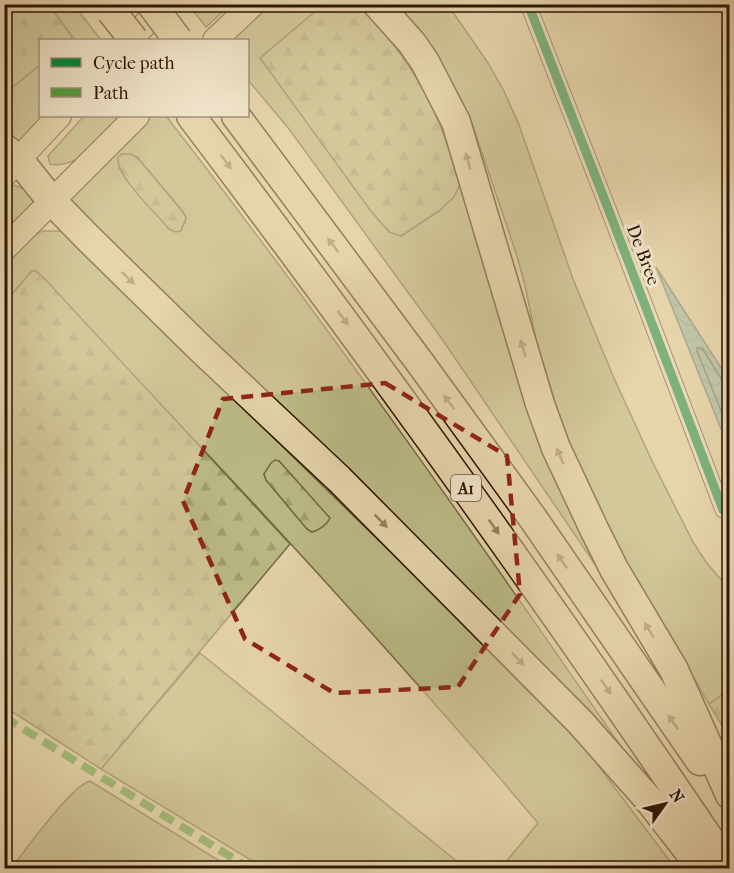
<svg xmlns="http://www.w3.org/2000/svg" width="734" height="873" font-family="'IM FELL French Canon',serif">
<style>
.green{fill:#bbbb86;stroke:#746845;stroke-width:1.5;fill-rule:evenodd}
.forest{fill:url(#forest-firs);stroke:#746845;stroke-width:1.5}
.water{fill:url(#water-waves);stroke:#6c7768;stroke-width:1.5}
.lines{fill:none;stroke-linecap:round;stroke-linejoin:round}
.shore{stroke:#626658;stroke-width:1.5}
.minor-casing{stroke:#5b452e;stroke-width:17}
.primary-casing{stroke:#2d1504;stroke-width:26}
.motorway-casing{stroke:#2d1504;stroke-width:31}
.minor{stroke:#efe3c9;stroke-width:15}
.primary{stroke:#e6d4ac;stroke-width:24}
.motorway{stroke:#e6d4ac;stroke-width:28}
.motorway-bridge-casing{stroke:#2d1504;stroke-width:31;stroke-linecap:butt}
.motorway-bridge{stroke:#e6d4ac;stroke-width:28}
.quiet{stroke:#52a03d;stroke-width:8;stroke-dasharray:15 8;stroke-linecap:butt}
.cycleway-casing{stroke:#efe3c9;stroke-width:13}
.cycleway{stroke:#00873e;stroke-width:9}
.oneway{fill:#937e60}
.marked{fill:none;stroke:#8f2418;stroke-width:4.5;stroke-dasharray:12 8;stroke-linejoin:round}
.labels{text-anchor:middle;dominant-baseline:central;stroke-width:6;stroke-linejoin:round;paint-order:stroke}
.shield{fill:#efe3c9;stroke:#67533f;stroke-width:1.5}
.shield-label{font-size:16px;font-weight:bold;fill:#2d1504}
.street-label{font-size:18px;fill:#2d1504;stroke:#efe3c9}
</style>
<defs>
<pattern id="forest-firs" width="22" height="20" patternUnits="userSpaceOnUse" patternTransform="scale(1.5)"><rect width="22" height="20" fill="#bbbb86"/><path d="M5 1l3.5 6h-7zM16 11l3.5 6h-7z" fill="#a1a072"/></pattern>
<pattern id="water-waves" width="16" height="10" patternUnits="userSpaceOnUse" patternTransform="scale(1.5)"><rect width="16" height="10" fill="#96b8ab"/><path d="M0 5q4-4 8 0t8 0" fill="none" stroke="#829d92"/></pattern>
</defs>
<rect width="100%" height="100%" fill="#e6d4ac"/>
<filter id="stains"><feTurbulence type="fractalNoise" baseFrequency=".00333" numOctaves="4"/><feColorMatrix values="0 0 0 0 .2 0 0 0 0 .09 0 0 0 0 .02 0 0 0 .5 -.17"/></filter>
<radialGradient id="worn" r=".72"><stop offset=".6" stop-color="#630" stop-opacity="0"/><stop offset="1" stop-color="#630" stop-opacity=".3"/></radialGradient>
<path class="green" d="M49,5H74L101,40H70L73,38Z
M194,5V4L230,5L206,27L191,8Z
M263,5H323L316,10L401,236L439,211L460,184L647,641L442,339L289,129L248,80V40H225Z
M397,5H448L488,63L504,91L519,125L573,279L613,376L652,461L693,542L706,562L729,589V690L709,704L682,658L643,598L567,442L536,340L525,285L517,256L472,123L459,95L438,60Z
M40,65V116H52L19,149L5,134V93Z
M84,116H119C101,136 81,170 50,164L48,156Z
M145,116H166C339,339 500,571 660,803L60,202ZM137,157L183,212L186,218L185,223L169,229L119,168Z
M10,184L25,189L36,200L35,205L5,235V186Z
M43,231H61L77,240L241,406L542,700L576,736L675,868H501L538,823C522,805 507,786 491,768C343,598 190,432 32,271L5,302V266L28,237ZM279,461L329,518L312,532L307,529L266,480L264,474Z
M200,653L465,868H264L101,769Z
M90,781L231,868H11C27,849 70,787 90,781Z"/>
<path class="forest" d="M5,4L49,5L73,38L70,40H40V65L5,93Z
M323,5H360C391,39 422,79 439,123C447,142 454,163 460,184L454,197L439,211L401,236L389,232L370,210L260,58Z
M122,154H130L137,157L183,212L186,218L181,231L175,232L169,229C157,214 115,176 118,157Z
M32,271H36L44,278L290,544L101,769L5,707V302Z
M275,460L279,461L330,518C327,525 319,530 312,532L307,529L266,480L264,474L271,463Z
M729,690V737L709,704Z"/>
<path class="water" d="M656,267L729,380V449Z"/>
<g class="lines">
<path class="shore" d="M730,383L722,380L702,348H697V351L730,433"/>
<g class="minor-casing">
<path id="minor" d="M528,4L609,211L723,510L730,507"/>
</g>
<g class="primary-casing">
<path id="primary" d="M129,40L166,4
M215,40L253,4
M4,175L59,116
M4,249L137,116"/>
</g>
<g class="motorway-casing">
<path id="motorway" d="M377,4L412,43L425,62L456,122L540,404L556,448L594,529L614,569L674,670L730,795
M191,116C377,362 557,612 729,868
M236,116L421,364L532,517L700,761
M4,148L19,160L51,200L87,237L201,349L339,479L580,722L648,799L702,868"/>
</g>
<use href="#minor" class="minor"/>
<use href="#primary" class="primary"/>
<use href="#motorway" class="motorway"/>
<g class="motorway-bridge-casing">
<path id="motorway-bridge" d="M151,4L178,40
M111,11L134,40"/>
</g>
<use href="#motorway-bridge" class="motorway-bridge"/>
<path class="quiet" d="M4,717L249,868"/>
<g class="cycleway-casing">
<path id="cycleway" d="M528,4L609,211L723,510L730,507"/>
</g>
<use href="#cycleway" class="cycleway"/>
</g>
<defs><path id="oneway-solid" d="M-6-.8H1V-3.2L6.5 0L1 3.2V.8H-6Z" transform="scale(1.5)"/></defs>
<g class="oneway">
<use href="#oneway-solid" transform="translate(468 161) rotate(-106)"/>
<use href="#oneway-solid" transform="translate(226 162) rotate(53)"/>
<use href="#oneway-solid" transform="translate(333 245) rotate(-127)"/>
<use href="#oneway-solid" transform="translate(128 278) rotate(44)"/>
<use href="#oneway-solid" transform="translate(343 318) rotate(54)"/>
<use href="#oneway-solid" transform="translate(523 348) rotate(-106)"/>
<use href="#oneway-solid" transform="translate(449 402) rotate(-126)"/>
<use href="#oneway-solid" transform="translate(560 456) rotate(-114)"/>
<use href="#oneway-solid" transform="translate(381 521) rotate(45)"/>
<use href="#oneway-solid" transform="translate(494 527) rotate(55)"/>
<use href="#oneway-solid" transform="translate(562 561) rotate(-125)"/>
<use href="#oneway-solid" transform="translate(649 630) rotate(-121)"/>
<use href="#oneway-solid" transform="translate(518 659) rotate(45)"/>
<use href="#oneway-solid" transform="translate(606 687) rotate(55)"/>
<use href="#oneway-solid" transform="translate(673 722) rotate(-124)"/>
</g>
<path d="M0 0H734V873H0ZM385,383L507,456L520,594L458,687L334,693L245,639L183,501L223,399Z" fill="#e6d4ac" fill-opacity=".55" fill-rule="evenodd"/>
<path class="marked" d="M385,383L507,456L520,594L458,687L334,693L245,639L183,501L223,399Z"/>
<g class="labels">
<rect class="shield" x="451" y="475" width="30" height="26" rx="4.5"/>
<g class="shield-label">
<text x="466" y="488">A1</text>
</g>
<g class="street-label">
<text transform="translate(643 255) rotate(69)">De Bree</text>
</g>
</g>
<rect width="734" height="873" fill="none" stroke="#e6d4ac" stroke-width="24"/>
<rect x="6" y="6" width="722" height="861" fill="none" stroke="#2d1504" stroke-width="3"/>
<rect x="12" y="12" width="710" height="849" fill="none" stroke="#2d1504" stroke-width="1.5"/>
<rect x="39" y="39" width="210" height="78" fill="#efe3c9" stroke="#a1917a" stroke-width="1.5"/>
<rect x="51" y="58" width="30" height="9" fill="#00873e" stroke="#a1917a" stroke-width="1.5"/>
<text x="93" y="69" font-size="18" fill="#2d1504">Cycle path</text>
<rect x="51" y="88" width="30" height="9" fill="#52a03d" stroke="#a1917a" stroke-width="1.5"/>
<text x="93" y="99" font-size="18" fill="#2d1504">Path</text>
<g transform="translate(665 804) rotate(56)" stroke="#efe3c9" stroke-width="4.5" paint-order="stroke">
<path d="M0-4.5L10 22L0 15L-10 22Z" fill="#2d1504"/>
<text y="-9" font-size="16" font-weight="bold" text-anchor="middle" fill="#2d1504">N</text>
</g>
<rect width="100%" height="100%" filter="url(#stains)"/>
<rect width="100%" height="100%" fill="url(#worn)"/>
</svg>
